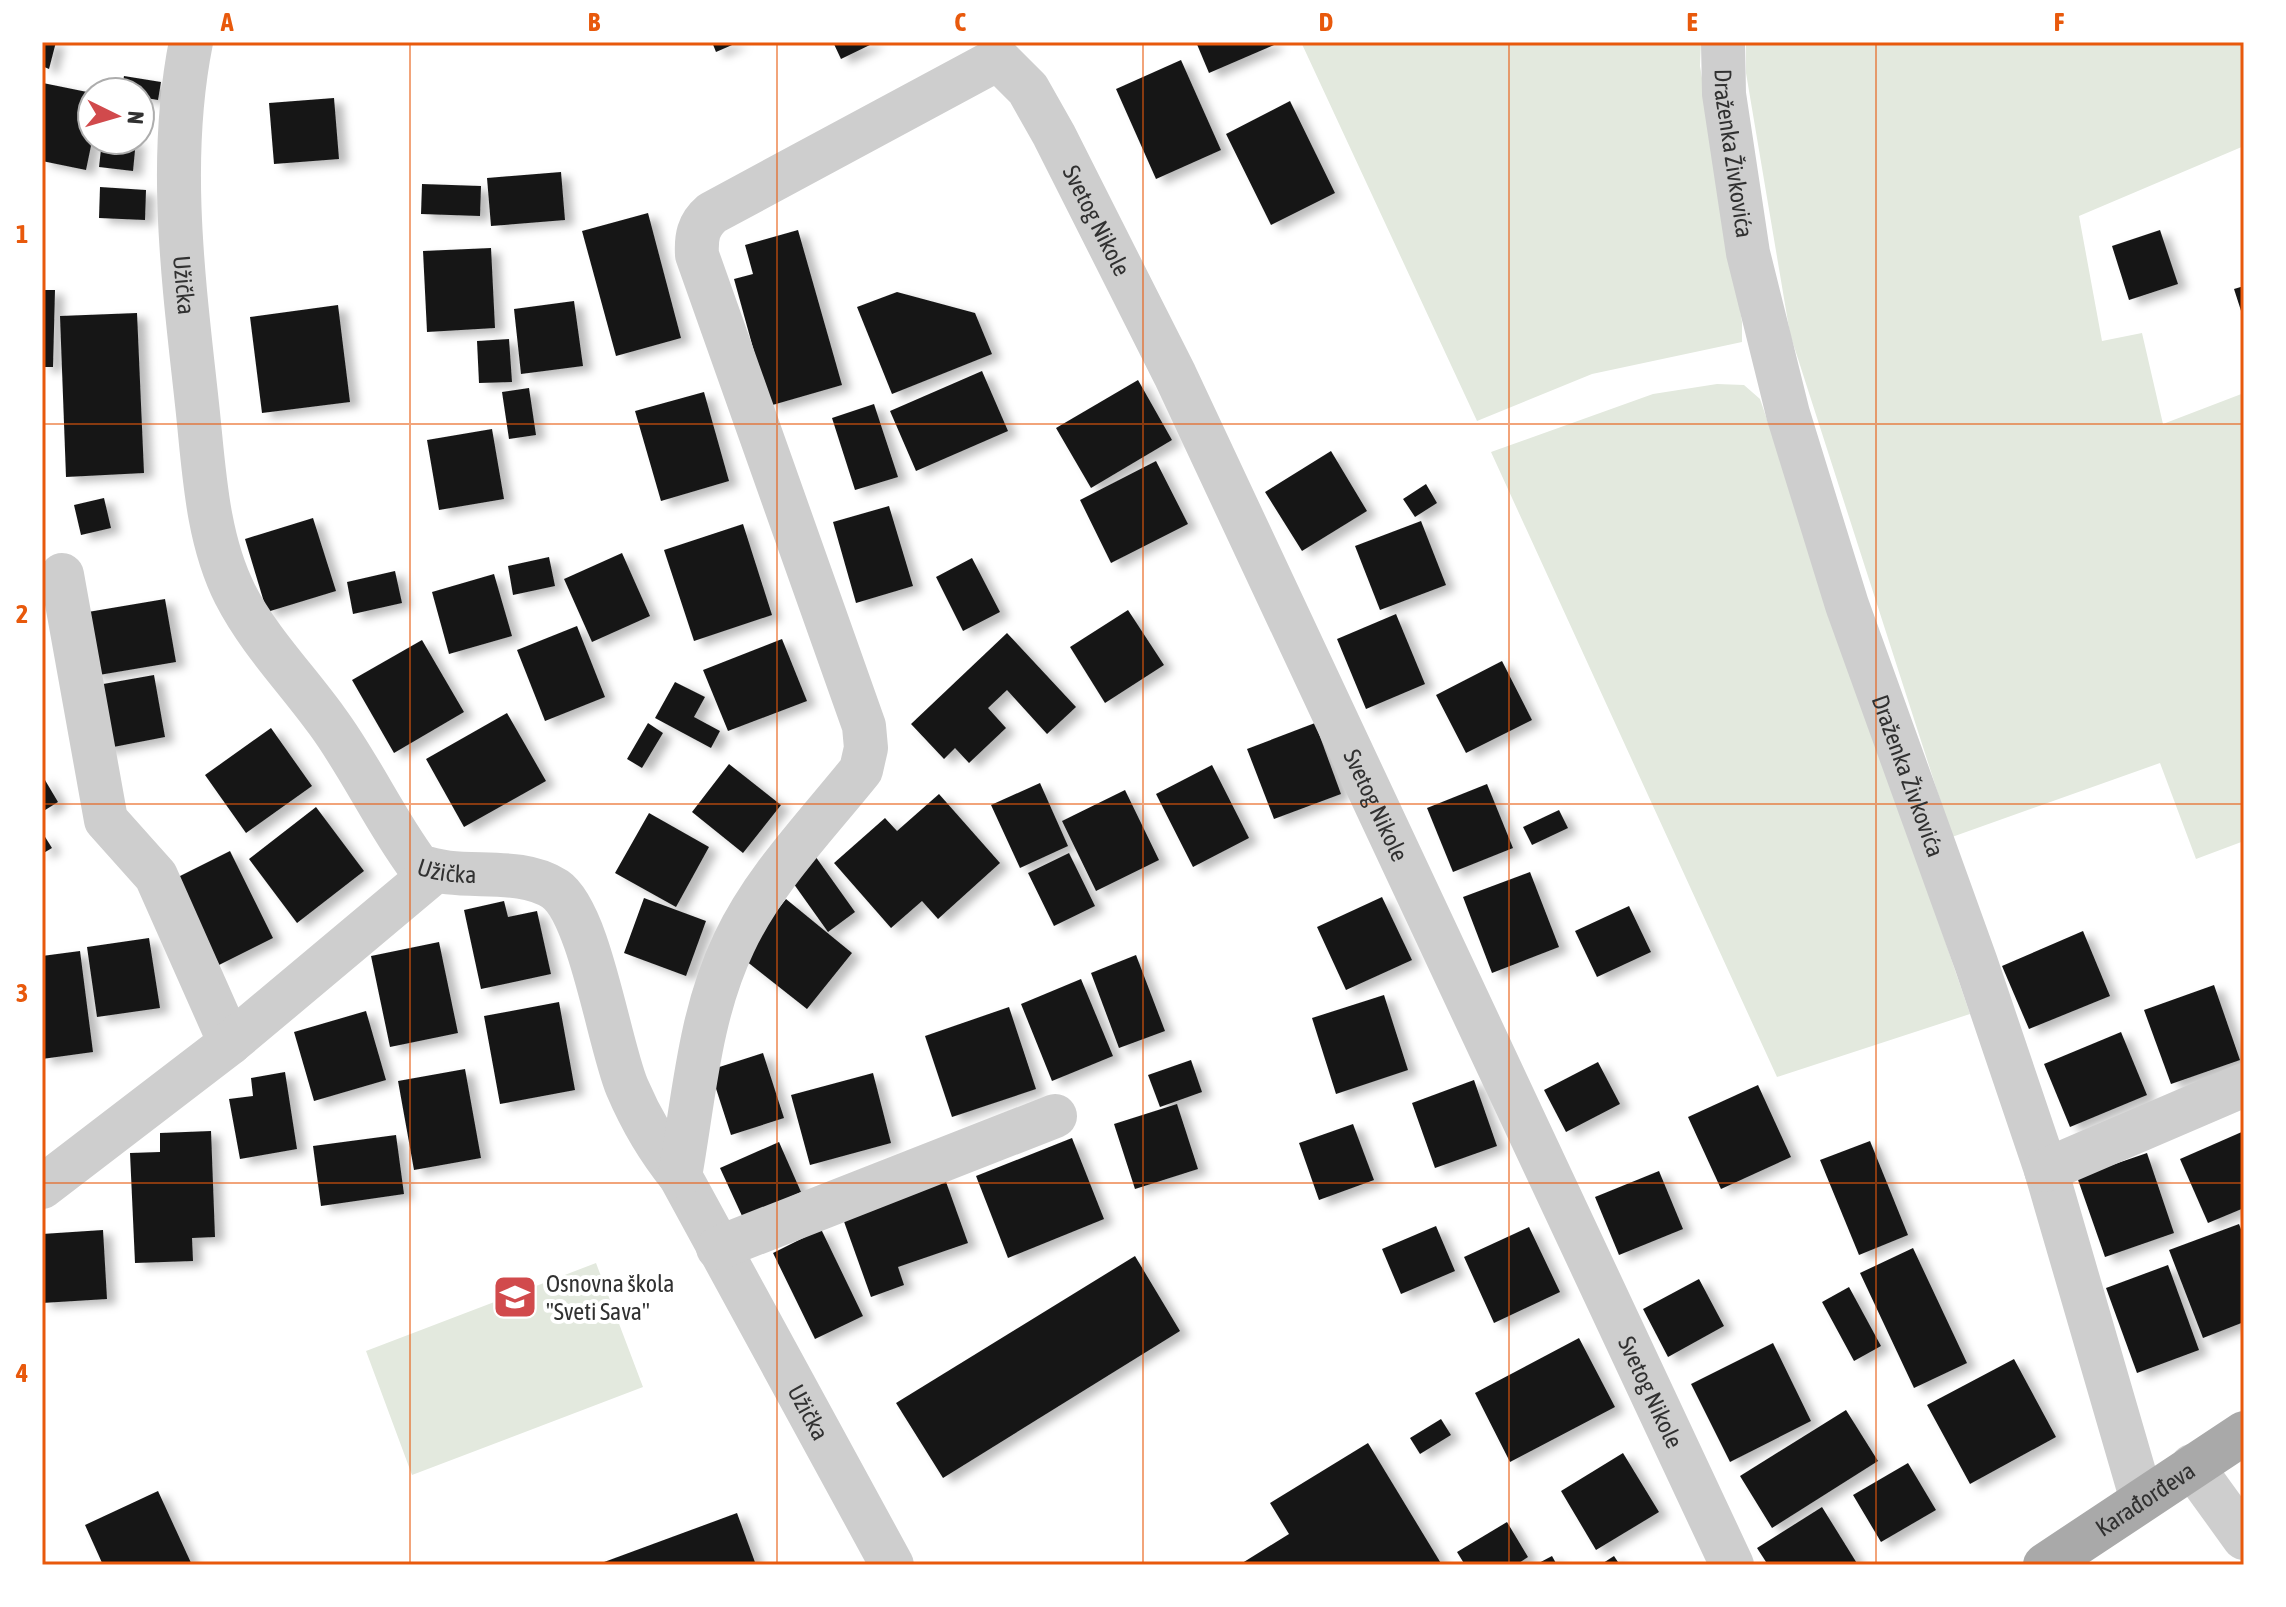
<svg xmlns="http://www.w3.org/2000/svg" width="2286" height="1607" font-family="'Asap Condensed',sans-serif">
<style>
.green{fill:#e3e9de}
.building{fill:#181818;filter:url(#shadow)}
.lines{fill:none;stroke-linecap:round;stroke-linejoin:round}
.minor{stroke:#cecece;stroke-width:44}
.tertiary{stroke:#cecece;stroke-width:44}
.primary{stroke:#a9a9a9;stroke-width:44}
.grid{fill:none;stroke:#e8590c;stroke-width:2;stroke-opacity:0.55}
.labels{text-anchor:middle;dominant-baseline:central;stroke-width:8;stroke-linejoin:round;paint-order:stroke}
.street-label{font-size:24px;fill:#313131;stroke:#fff}
.poi-label{font-size:24px;fill:#313131;stroke:#fff;text-anchor:start}
.neatline{fill:none;stroke:#e8590c;stroke-width:3}
.grid-label{font-size:26px;text-anchor:middle;font-weight:bold;fill:#e8590c}
</style>
<defs>
<filter id="shadow"><feDropShadow dx="9" dy="5" stdDeviation="4" flood-color="#0004"/></filter>
</defs>
<rect width="100%" height="100%" fill="#fff"/>
<path class="green" d="M1301,42H1701L1700,66L1742,322V342L1592,374L1477,421Z
M1746,42H2244V146L2079,216L2102,341L2142,333L2163,424L2244,393V841L2196,859L2160,763L1952,837L1790,334L1746,73Z
M1717,384L1744,385L1760,399L1970,1014L1777,1077L1491,452L1653,394Z
M596,1263L643,1387L412,1475L366,1351Z"/>
<path class="building" d="M42,42H56L49,69L42,66Z
M712,42H739L716,52Z
M833,42H876L841,59Z
M1196,42H1273L1274,45L1209,73Z
M1181,60L1221,150L1156,179L1116,89Z
M124,76L161,82L158,100L140,97V92H121Z
M43,83L92,93V141L86,170L42,161Z
M334,98L339,159L274,164L269,103Z
M1290,101L1335,193L1271,225L1226,134Z
M102,140H136L133,171L99,167Z
M561,172L565,220L491,226L487,178Z
M422,184L481,186L480,216L421,214Z
M100,187L146,190L145,220L99,218Z
M648,213L681,338L616,356L582,231Z
M798,230L842,385L769,406L734,279L753,274L745,245Z
M2160,230L2178,284L2129,300L2112,246Z
M491,248L495,328L427,332L423,251Z
M2244,286V317H2243L2234,289Z
M42,290H55L53,367H42Z
M897,292L975,313L992,354L892,394L857,307Z
M574,301L583,366L521,374L514,309Z
M338,305L350,402L262,413L250,317Z
M137,313L144,473L66,477L60,316Z
M509,339L512,382L479,383L477,341Z
M982,371L1008,431L916,471L890,411Z
M1138,380L1172,440L1091,488L1056,428Z
M529,388L536,435L509,439L502,392Z
M704,392L729,481L661,501L635,411Z
M874,404L898,477L855,490L832,418Z
M492,429L504,499L439,510L427,440Z
M1331,451L1367,511L1302,551L1265,492Z
M1156,461L1188,524L1111,563L1080,500Z
M1426,484L1437,503L1415,517L1403,499Z
M104,498L111,528L81,535L74,505Z
M889,506L913,586L856,603L833,522Z
M313,518L336,591L267,612L245,539Z
M1421,521L1446,585L1380,610L1355,546Z
M743,524L772,615L694,641L664,550Z
M622,553L650,616L592,642L564,579Z
M549,557L555,586L513,595L508,566Z
M972,558L1000,612L963,631L936,577Z
M395,571L402,603L353,614L347,582Z
M494,574L512,636L449,654L432,592Z
M165,599L176,662L93,676L82,613Z
M1128,610L1164,665L1105,703L1070,647Z
M1396,614L1425,684L1366,709L1337,639Z
M577,626L605,697L545,721L517,650Z
M1007,633L1076,707L1047,734L1007,690L988,708L1006,728L969,763L955,748L944,759L911,724Z
M782,639L807,701L728,731L703,670Z
M422,640L464,712L394,753L352,680Z
M1502,661L1532,720L1466,753L1436,695Z
M154,675L165,737L103,749L92,686Z
M675,682L705,697L694,717L720,731L711,748L655,718Z
M507,713L546,781L464,827L426,759Z
M648,723L663,733L642,768L627,759Z
M1315,723L1341,794L1274,819L1247,749Z
M271,728L312,786L246,833L205,775Z
M729,764L781,805L743,853L692,812Z
M1212,765L1249,838L1193,867L1156,794Z
M42,775L58,802L42,812Z
M1040,783L1068,846L1020,868L991,805Z
M1487,784L1513,848L1453,872L1427,808Z
M1125,790L1159,860L1096,891L1062,821Z
M939,794L1000,863L938,919L922,901L891,928L834,863L885,818L897,831Z
M316,807L364,871L297,923L249,859Z
M1559,810L1568,828L1532,845L1523,827Z
M649,813L709,847L676,907L615,873Z
M42,832L52,848L42,854Z
M230,851L273,938L219,965L176,878Z
M813,853L855,912L828,932L786,873Z
M1069,853L1095,906L1054,926L1028,873Z
M1530,872L1559,947L1492,973L1463,897Z
M1382,897L1412,960L1346,990L1317,927Z
M644,898L706,921L686,976L624,953Z
M786,899L852,953L807,1009L741,957Z
M504,901L508,917L537,911L551,974L481,989L464,910Z
M1629,906L1651,952L1597,977L1575,931Z
M2083,931L2110,996L2029,1029L2002,966Z
M149,938L160,1008L97,1017L87,947Z
M439,942L458,1033L390,1047L371,956Z
M80,951L93,1052L42,1059V956Z
M1136,955L1165,1031L1119,1048L1091,973Z
M1081,979L1113,1056L1052,1081L1021,1004Z
M2214,985L2240,1060L2171,1084L2144,1010Z
M1384,995L1408,1070L1336,1094L1312,1018Z
M559,1002L575,1090L500,1104L484,1016Z
M1009,1007L1036,1089L952,1117L925,1036Z
M366,1011L386,1080L314,1101L294,1032Z
M2121,1032L2147,1095L2070,1127L2044,1064Z
M763,1053L784,1118L731,1135L710,1070Z
M1191,1060L1202,1092L1160,1107L1148,1075Z
M1598,1062L1620,1104L1566,1132L1544,1090Z
M465,1069L481,1158L414,1170L398,1081Z
M285,1072L297,1149L240,1159L229,1099L253,1096L251,1078Z
M873,1073L891,1143L810,1165L791,1095Z
M1474,1080L1497,1146L1435,1168L1412,1103Z
M1758,1085L1791,1157L1721,1189L1688,1117Z
M1177,1104L1198,1169L1135,1189L1114,1124Z
M1353,1124L1374,1180L1319,1200L1299,1143Z
M211,1131L215,1237L192,1238L193,1261L135,1263L130,1153L160,1152V1133Z
M2244,1131V1208L2208,1223L2180,1159Z
M396,1135L404,1194L321,1206L313,1146Z
M1072,1138L1104,1219L1008,1258L976,1176Z
M1870,1141L1908,1235L1859,1255L1820,1160Z
M779,1142L801,1192L743,1218L720,1168Z
M2147,1153L2174,1233L2105,1257L2077,1177Z
M1659,1171L1683,1229L1619,1255L1595,1197Z
M945,1179L968,1243L898,1267L904,1285L871,1297L842,1216Z
M2239,1224L2244,1237V1322L2203,1338L2169,1250Z
M1436,1226L1455,1271L1401,1294L1382,1249Z
M1529,1227L1560,1292L1494,1323L1464,1257Z
M821,1229L863,1316L815,1339L773,1253Z
M103,1230L107,1299L42,1303V1234Z
M1913,1248L1967,1363L1914,1388L1860,1273Z
M1135,1256L1180,1331L943,1478L896,1403Z
M2168,1265L2199,1350L2137,1373L2106,1288Z
M1699,1279L1724,1326L1668,1357L1643,1309Z
M1849,1287L1881,1346L1854,1361L1822,1302Z
M1579,1338L1615,1407L1510,1462L1475,1393Z
M1773,1343L1811,1421L1730,1462L1691,1384Z
M2014,1359L2056,1437L1970,1484L1927,1405Z
M1846,1410L1878,1461L1772,1528L1740,1476Z
M1441,1419L1451,1435L1420,1454L1410,1438Z
M1368,1443L1442,1565H1239L1289,1534L1270,1503Z
M1623,1453L1659,1512L1596,1550L1561,1491Z
M1908,1463L1936,1510L1881,1542L1853,1495Z
M158,1491L192,1565H103L85,1525Z
M1822,1507L1858,1565H1768L1757,1548Z
M737,1513L756,1565H596Z
M1507,1522L1528,1557L1516,1565H1465L1457,1552Z
M1552,1556L1557,1565H1535Z
M1614,1556L1620,1565H1600Z"/>
<g class="lines">
<g class="minor">
<path id="s1" d="M191,42C167,162 184,284 197,404C204,467 206,536 235,594C259,641 296,678 327,721C361,767 384,819 418,865C459,883 516,864 555,889C590,913 609,1044 627,1087C641,1120 658,1149 680,1176L892,1565"/>
<path id="s2" d="M1723,42L1724,94L1748,253L1788,414L1847,605L1976,963L2046,1170L2142,1500"/>
<path d="M62,575L106,820L156,876L230,1043"/>
<path d="M2046,1170L2244,1085"/>
<path id="s3" d="M680,1176C694,1098 699,1016 734,943C764,879 817,825 861,770L866,748L864,726L697,255C696,237 698,225 712,213L998,59L1028,89L1054,135L1175,375L1732,1565"/>
<path d="M42,1187L230,1043L434,872"/>
<path d="M718,1248L1055,1116"/>
</g>
<path class="tertiary" d="M2192,1466L2244,1538"/>
<path class="primary" id="s4" d="M2045,1565L2244,1433"/>
</g>
<path class="grid" d="M410,42V1565M777,42V1565M1143,42V1565M1509,42V1565M1876,42V1565M42,424H2244M42,804H2244M42,1183H2244"/>
<defs>
<g id="school-square" transform="scale(2.3)"><rect x="-9" y="-9" width="18" height="18" rx="4" fill="#d14a4c" stroke="#fff"/><path d="M0-5L7-2L0 1L-7-2ZM-4 1L0 2.5L4 1V4Q0 6-4 4Z" fill="#fff"/></g>
</defs>
<g fill-rule="evenodd">
<use href="#school-square" x="515" y="1297"/>
</g>
<g class="labels">
<g class="street-label">
<text stroke="none"><textPath href="#s2" startOffset="112">Draženka Živkovića</textPath></text>
<text stroke="none"><textPath href="#s3" startOffset="1562">Svetog Nikole</textPath></text>
<text stroke="none"><textPath href="#s1" startOffset="244">Užička</textPath></text>
<text stroke="none"><textPath href="#s2" startOffset="760">Draženka Živkovića</textPath></text>
<text stroke="none"><textPath href="#s3" startOffset="2210">Svetog Nikole</textPath></text>
<text stroke="none"><textPath href="#s1" startOffset="916">Užička</textPath></text>
<text stroke="none"><textPath href="#s3" startOffset="2858">Svetog Nikole</textPath></text>
<text stroke="none"><textPath href="#s1" startOffset="1612">Užička</textPath></text>
<text stroke="none"><textPath href="#s4" startOffset="120">Karađorđeva</textPath></text>
</g>
<g class="poi-label">
<text x="546" y="1283">Osnovna škola<tspan x="546" dy="28">"Sveti Sava"</tspan></text>
</g>
</g>
<rect width="2286" height="1607" fill="none" stroke="#ffffff" stroke-width="88"/>
<g transform="translate(116 116) rotate(95)"><circle r="38" fill="#ffffff" stroke="#adadad" stroke-width="2"/>
<path d="M0-6L14 30L0 20L-14 30Z" fill="#d14a4c"/>
<text y="-12" font-size="22" font-weight="bold" text-anchor="middle" fill="#313131">N</text>
</g>
<rect x="44" y="44" width="2198" height="1519" class="neatline"/>
<g class="grid-label">
<text x="227" y="31">A</text>
<text x="594" y="31">B</text>
<text x="960" y="31">C</text>
<text x="1326" y="31">D</text>
<text x="1692" y="31">E</text>
<text x="2059" y="31">F</text>
<text x="22" y="243">1</text>
<text x="22" y="623">2</text>
<text x="22" y="1002">3</text>
<text x="22" y="1382">4</text>
</g>
</svg>
